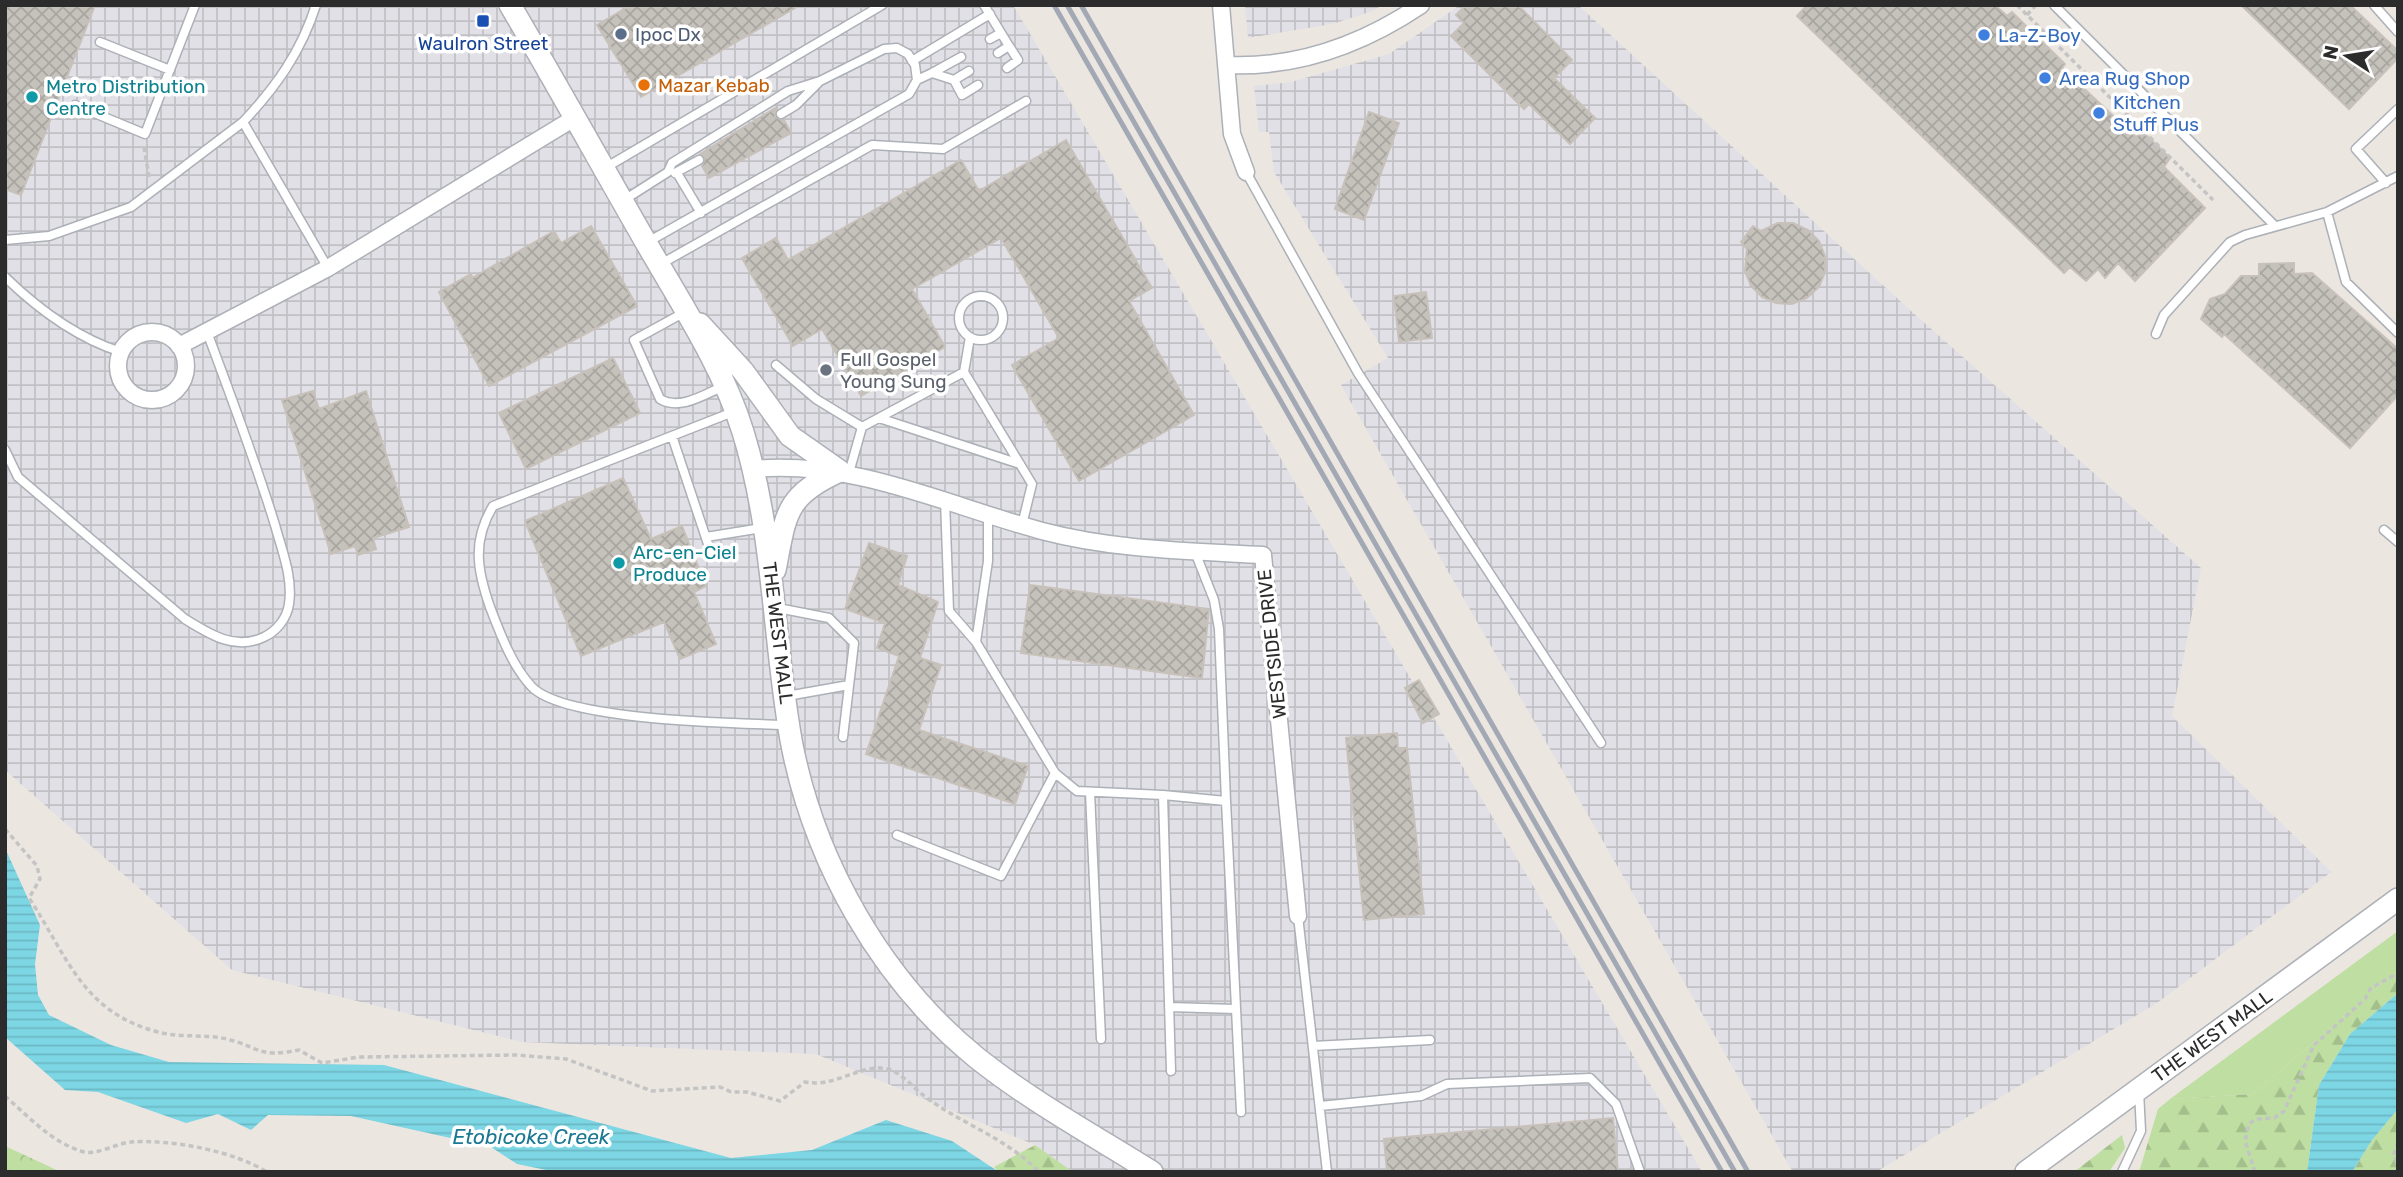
<svg xmlns="http://www.w3.org/2000/svg" width="2403" height="1177" font-family="Rubik,sans-serif">
<style>
.industrial{fill:url(#industrial-grid)}
.grass{fill:#bedea2}
.forest{fill:url(#forest-firs)}
.park{fill:url(#park-crowns)}
.water{fill:url(#water-rules)}
.building{fill:url(#building-cross-hatch);stroke:#c8c1ba;stroke-width:2}
.lines{fill:none;stroke-linecap:round;stroke-linejoin:round}
.lane-casing{stroke:#acb0b7;stroke-width:11}
.street-casing{stroke:#acb0b7;stroke-width:19}
.secondary-casing{stroke:#acb0b7;stroke-width:24}
.path{stroke:#c4c4c4;stroke-width:3.5;stroke-dasharray:5 3.5;stroke-linecap:butt}
.lane{stroke:#fff;stroke-width:8}
.street{stroke:#fff;stroke-width:16}
.secondary{stroke:#fff;stroke-width:21}
.rail{stroke:#a3a8b5;stroke-width:5}
.transit-dot{fill:#1a4fb4;stroke:#fff;stroke-width:2.5}
.service-dot{fill:#5c6f8a;stroke:#fff;stroke-width:2.5}
.shop-dot{fill:#3f7fe0;stroke:#fff;stroke-width:2.5}
.food-dot{fill:#e8710a;stroke:#fff;stroke-width:2.5}
.culture-dot{fill:#0f9aa8;stroke:#fff;stroke-width:2.5}
.worship-dot{fill:#6b7280;stroke:#fff;stroke-width:2.5}
.labels{text-anchor:middle;dominant-baseline:central;stroke-width:7;stroke-linejoin:round;paint-order:stroke}
.service-label{font-size:19px;fill:#4e5e75;stroke:#fff;text-anchor:start}
.shop-label{font-size:19px;fill:#366cbe;stroke:#fff;text-anchor:start}
.transit-label{font-size:19px;fill:#164399;stroke:#fff}
.food-label{font-size:19px;fill:#c56008;stroke:#fff;text-anchor:start}
.culture-label{font-size:19px;fill:#0d838f;stroke:#fff;text-anchor:start}
.worship-label{font-size:19px;fill:#5b616d;stroke:#fff;text-anchor:start}
.street-label{font-size:19px;fill:#2c2c2c;stroke:#fff}
.water-label{font-size:21px;font-style:italic;fill:#1a7893;stroke:#fff}
</style>
<defs>
<pattern id="industrial-grid" width="8" height="8" patternUnits="userSpaceOnUse" patternTransform="scale(1.75)"><rect width="8" height="8" fill="#e1e0e6"/><path d="M0 4h8M4 0v8" fill="none" stroke="#c1c0c5"/></pattern>
<pattern id="forest-firs" width="22" height="20" patternUnits="userSpaceOnUse" patternTransform="scale(1.75)"><rect width="22" height="20" fill="#bedea2"/><path d="M5 1l3.5 6h-7zM16 11l3.5 6h-7z" fill="#a3bf8c"/></pattern>
<pattern id="park-crowns" width="20" height="18" patternUnits="userSpaceOnUse" patternTransform="scale(1.75)"><rect width="20" height="18" fill="#bedea2"/><path d="M2 6a3 3 0 1 1 6 0M12 15a3 3 0 1 1 6 0" fill="none" stroke="#a3bf8c"/></pattern>
<pattern id="water-rules" width="6" height="5" patternUnits="userSpaceOnUse" patternTransform="scale(1.75)"><rect width="6" height="5" fill="#7dd6e4"/><path d="M0 2.5h6" fill="none" stroke="#6cb8c4"/></pattern>
<pattern id="building-cross-hatch" width="8" height="8" patternUnits="userSpaceOnUse" patternTransform="scale(1.75)"><rect width="8" height="8" fill="#c5c1bb"/><path d="M0 0l8 8M0 8l8-8" fill="none" stroke="#a9a6a1"/></pattern>
</defs>
<rect width="100%" height="100%" fill="#ece6e0"/>
<path class="industrial" d="M5,5H1013L1702,1172H1073L1035,1145L816,1054L522,1042L232,970L5,770Z
M1245,5H1382L1373,11L1332,24L1248,38Z
M1460,5H1578L1911,311L2201,568L2172,716L2331,872L2157,1003L1876,1172H1793L1341,385L1388,358L1274,172L1269,132H1259L1254,86L1291,82L1389,54Z"/>
<path class="grass" d="M2398,931V970L2253,1094L2170,1099Z"/>
<path class="forest" d="M2398,970V993L2350,1034L2319,1085L2307,1172H2139L2158,1109L2170,1099L2253,1094Z
M2398,1109V1172H2352L2372,1140Z
M2122,1135L2125,1148L2109,1172H2074Z
M1035,1145L1073,1172H999L994,1167Z"/>
<path class="park" d="M5,1146L61,1172H5Z"/>
<path class="water" d="M5,848L40,925L35,964L38,995L49,1015L111,1045L169,1062L384,1065L731,1158L812,1150L886,1120L952,1141L999,1172H556L517,1164L491,1147L351,1116L268,1115L251,1130L218,1114L186,1123L98,1092L65,1090L5,1037Z
M2398,993V1109L2372,1140L2352,1172H2307L2319,1085L2350,1034Z"/>
<path class="building" d="M5,5H95L21,195L5,189Z
M631,5H800L641,97L597,25Z
M1466,5H1518L1572,60L1554,78L1595,118L1570,144L1529,104L1524,109L1451,36L1464,23L1456,15Z
M1807,5H1995L2007,16L2012,12L2065,64L2062,68L2109,112L2136,137L2143,132L2170,158L2164,167L2205,208L2135,281L2118,263L2105,278L2098,269L2086,281L2070,267L2064,273L1797,16Z
M2241,5H2350L2398,51V58L2349,109Z
M777,107L775,117L784,120L791,133L709,178L702,166L705,158L700,154Z
M1369,112L1399,123L1364,220L1335,209Z
M1066,140L1152,288L1129,301L1194,415L1079,481L1012,365L1059,338L1001,238L912,289L945,347L861,396L822,329L793,346L742,258L776,238L788,260L961,160L979,191Z
M1778,223H1793L1808,230L1819,241L1825,256V272L1819,287L1807,298L1792,304L1776,303L1762,297L1751,286L1745,271L1747,249L1741,242L1753,226L1761,231Z
M591,226L637,306L489,386L439,292L471,274L472,278L554,231L561,243Z
M2294,263V274L2312,273L2398,349V395L2350,448L2224,334L2222,337L2201,319L2210,299L2225,294L2241,276H2259V264Z
M1426,292L1432,338L1399,342L1394,296Z
M613,358L640,413L526,469L499,413Z
M313,391L319,409L366,391L409,527L373,538L376,549L358,555L355,546L331,554L282,400Z
M623,478L651,539L682,526L706,586L694,592L716,644L680,659L664,622L581,656L525,521Z
M869,543L907,556L898,585L938,602L920,658L941,665L919,730L1028,766L1015,804L866,754L899,656L877,648L885,623L845,609Z
M1030,585L1209,609L1202,678L1021,653Z
M1419,680L1439,714L1423,723L1405,688Z
M1397,733L1398,748H1407L1424,914L1364,920L1346,738Z
M1613,1118L1618,1172H1387L1384,1139Z"/>
<g class="lines">
<g class="lane-casing">
<path id="lane" d="M984,5L1009,46L998,53
M2054,5L2275,226
M2374,5L2398,32
M990,39L1001,33
M100,42L170,70
M912,61L990,14
M1007,68L1018,60L1009,46
M932,73L961,57
M917,80L932,73L954,80L969,71
M954,80L962,95L978,85
M75,105L145,134L195,5
M781,114L796,105L818,83
M243,122C276,87 301,52 316,5
M605,168L882,5
M1246,172L1358,373L1601,743
M675,173L699,160
M677,173L701,213
M2386,183L2356,149L2398,109
M624,200L668,172L672,163L788,91L820,81L884,49L897,48L908,54L915,65L917,80L909,94L646,243
M2327,212L2346,282L2398,333
M5,240L49,236L131,207L243,122L328,268
M659,265L872,145L943,149L1026,101
M5,277C38,309 77,338 121,352
M959 318a22 22 0 1 1 44 0a22 22 0 1 1-44 0Z
M685,312L634,340L660,399C680,411 705,394 724,386
M2156,334L2164,315L2230,242L2245,235L2327,212L2398,176
M970,337L964,372L1032,484L1022,525
M776,365L816,399L862,427
M733,412L493,506C472,541 477,570 490,607C500,633 512,666 532,687C565,721 736,723 786,725
M879,418L1020,464
M672,436L711,553
M5,450L18,477L185,619C209,634 235,651 264,637C277,631 287,618 289,604C293,577 282,551 275,525C255,460 231,396 207,332
M849,473L862,427L964,372
M945,500L949,611L976,642L988,561V515
M2384,530L2398,542
M706,537L762,528
M1195,552L1214,600L1219,629L1226,801
M778,608L829,618L854,643L843,737
M787,696L849,685
M1055,773L1077,791L1163,795L1171,1071
M1090,792L1101,1039
M1163,795L1226,801L1241,1112
M897,835L1001,876L1055,773L976,642
M1298,916L1327,1172
M1169,1007L1236,1009
M1313,1046L1430,1040
M1320,1106L1421,1096L1447,1084L1590,1078L1616,1104L1640,1172
M2122,1172L2141,1131L2139,1091"/>
</g>
<g class="street-casing">
<path id="street" d="M1221,5L1232,134L1246,172
M1227,65C1297,68 1363,44 1421,5
M118 366a34 34 0 1 1 68 0a34 34 0 1 1-68 0Z
M179,346L328,268L576,117
M753,469C855,460 946,505 1042,531C1114,550 1189,551 1263,555L1298,916"/>
</g>
<g class="secondary-casing">
<path id="secondary" d="M510,5C557,85 602,166 648,246C682,305 723,367 743,432C774,532 773,638 791,740C814,862 881,980 977,1058C1031,1101 1093,1135 1152,1172
M700,324L743,371L790,436L840,471
M775,570C786,515 784,496 840,471
M2026,1172L2398,899"/>
</g>
<path class="path" d="M2017,5L2213,200
M2027,15L2036,5
M144,147L149,177
M5,829L37,866L40,879L29,898C68,957 82,1012 158,1032C180,1038 205,1034 227,1039C261,1048 259,1058 299,1050L322,1063L359,1057L516,1055L566,1059L652,1091L720,1087L731,1092H747L780,1101L805,1082C836,1088 860,1063 888,1069C900,1072 913,1087 923,1095C959,1123 1007,1138 1039,1172
M5,1096C29,1117 52,1143 84,1152C98,1155 117,1143 131,1142C170,1139 234,1151 267,1172
M2398,1142L2394,1153L2398,1167
M2255,1172L2245,1141L2249,1124L2256,1119L2274,1118L2284,1111L2314,1045L2365,999L2371,988L2398,973"/>
<use href="#lane" class="lane"/>
<use href="#street" class="street"/>
<use href="#secondary" class="secondary"/>
<path class="rail" d="M1054,5L1722,1172
M1067,5L1735,1172
M1081,5L1748,1172"/>
</g>
<rect class="transit-dot" x="476" y="14" width="14" height="14" rx="3.5"/>
<circle class="service-dot" cx="621" cy="34" r="7"/>
<g class="shop-dot">
<circle cx="1984" cy="35" r="7"/>
<circle cx="2045" cy="78" r="7"/>
<circle cx="2099" cy="113" r="7"/>
</g>
<circle class="food-dot" cx="644" cy="85" r="7"/>
<g class="culture-dot">
<circle cx="32" cy="97" r="7"/>
<circle cx="619" cy="563" r="7"/>
</g>
<circle class="worship-dot" cx="826" cy="370" r="7"/>
<g class="labels">
<g class="service-label">
<text x="635" y="34">Ipoc Dx</text>
</g>
<g class="shop-label">
<text x="1998" y="35">La-Z-Boy</text>
<text x="2059" y="78">Area Rug Shop</text>
<text x="2113" y="102">Kitchen<tspan x="2113" dy="22">Stuff Plus</tspan></text>
</g>
<g class="transit-label">
<text x="483" y="43">Waulron Street</text>
</g>
<g class="food-label">
<text x="658" y="85">Mazar Kebab</text>
</g>
<g class="culture-label">
<text x="46" y="86">Metro Distribution<tspan x="46" dy="22">Centre</tspan></text>
<text x="633" y="552">Arc-en-Ciel<tspan x="633" dy="22">Produce</tspan></text>
</g>
<g class="worship-label">
<text x="840" y="359">Full Gospel<tspan x="840" dy="22">Young Sung</tspan></text>
</g>
<g class="street-label">
<text transform="translate(778 633) rotate(83)">THE WEST MALL</text>
<text transform="translate(1272 644) rotate(-96)">WESTSIDE DRIVE</text>
<text transform="translate(2212 1036) rotate(-36)">THE WEST MALL</text>
</g>
<g class="water-label">
<text x="531" y="1136">Etobicoke Creek</text>
</g>
</g>
<rect width="2403" height="1177" fill="none" stroke="#2c2c2c" stroke-width="14"/>
<g transform="translate(2347 56) rotate(282)" stroke="#ffffff" stroke-width="5" paint-order="stroke">
<path d="M0-5L12 26L0 18L-12 26Z" fill="#2c2c2c"/>
<text y="-10" font-size="19" font-weight="bold" text-anchor="middle" fill="#2c2c2c">N</text>
</g>
</svg>
